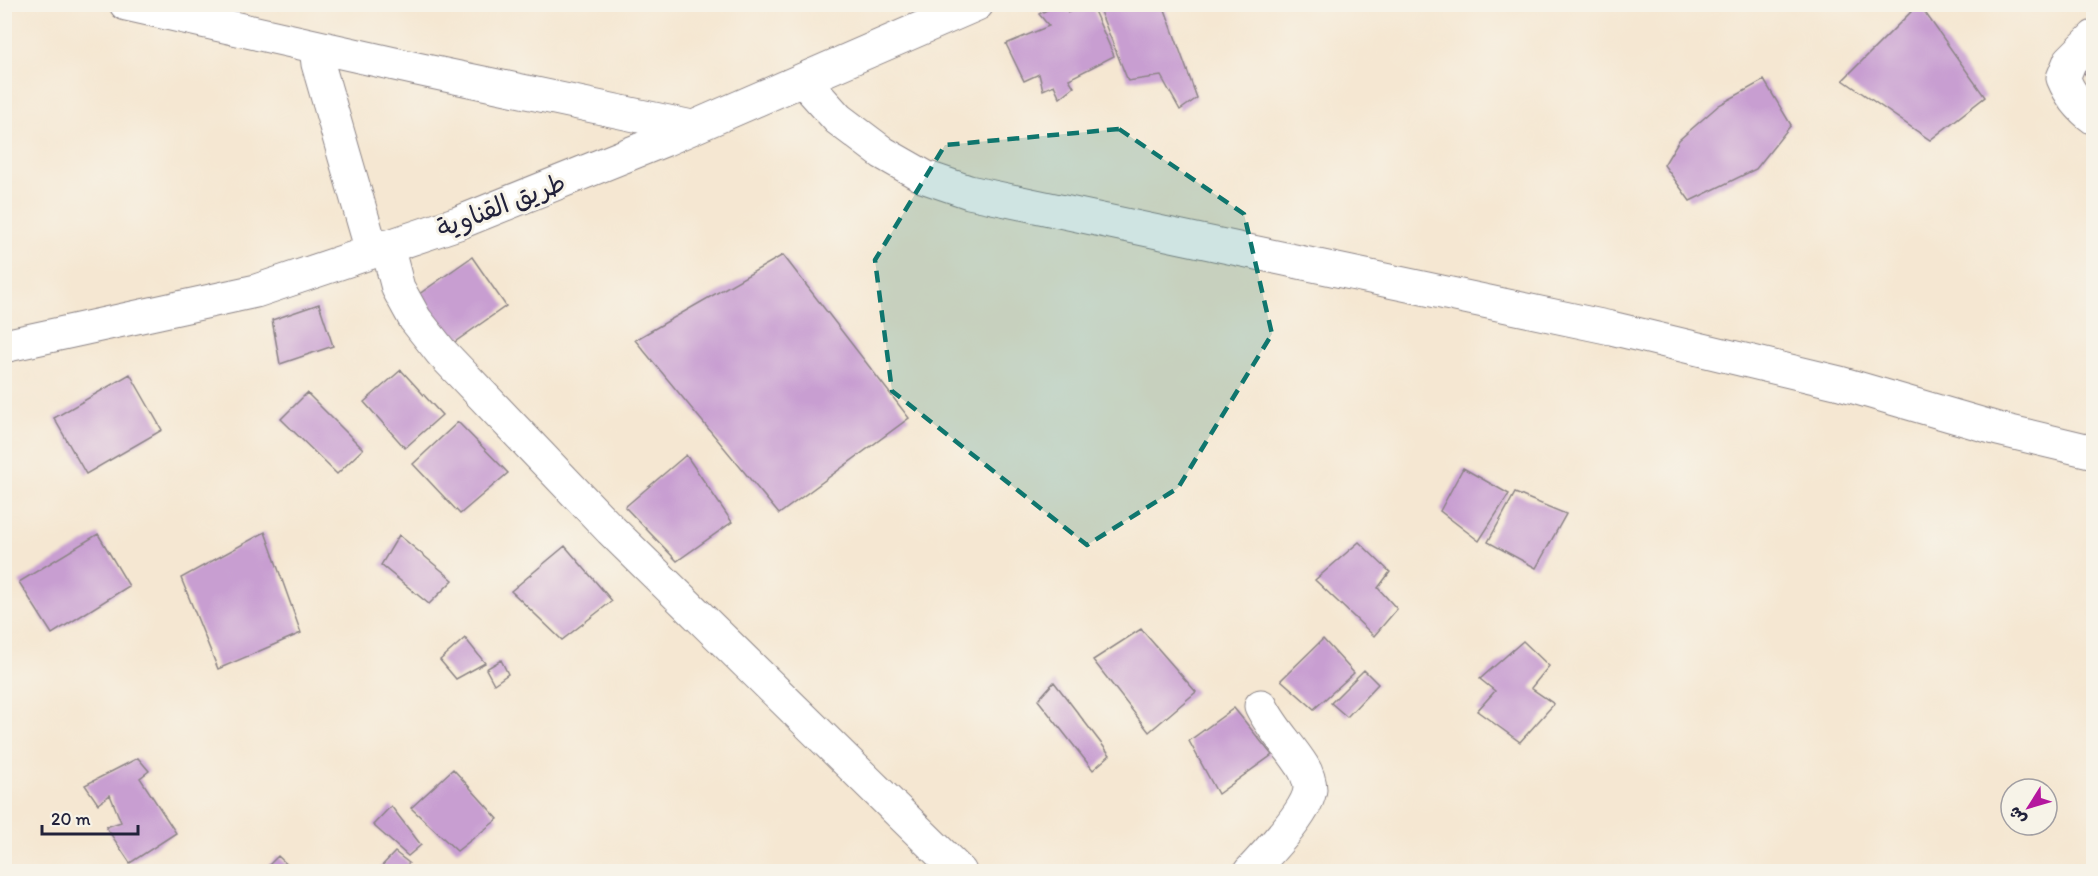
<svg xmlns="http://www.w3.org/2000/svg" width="2098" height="876" font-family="Itim,'Playpen Sans Arabic',sans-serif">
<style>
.building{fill:#c89ed1}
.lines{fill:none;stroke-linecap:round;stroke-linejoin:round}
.minor-casing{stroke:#8c8486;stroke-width:35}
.minor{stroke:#fff;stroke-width:33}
.marked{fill:#0f766e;fill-opacity:0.2;stroke:#0f766e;stroke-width:4.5;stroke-dasharray:12 8;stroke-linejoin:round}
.labels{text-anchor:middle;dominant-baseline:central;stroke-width:6;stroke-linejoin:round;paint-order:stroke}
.street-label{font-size:26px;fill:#22223b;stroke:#f7f3e8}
</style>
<rect width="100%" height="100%" fill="#f7f3e8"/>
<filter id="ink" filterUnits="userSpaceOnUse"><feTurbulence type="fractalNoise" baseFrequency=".0167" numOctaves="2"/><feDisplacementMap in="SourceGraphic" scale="12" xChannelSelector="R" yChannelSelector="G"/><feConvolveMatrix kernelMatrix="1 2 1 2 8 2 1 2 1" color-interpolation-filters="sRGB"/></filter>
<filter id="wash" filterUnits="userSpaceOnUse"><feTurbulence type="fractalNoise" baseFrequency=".008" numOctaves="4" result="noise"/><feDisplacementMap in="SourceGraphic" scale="24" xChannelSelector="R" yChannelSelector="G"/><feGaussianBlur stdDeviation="1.35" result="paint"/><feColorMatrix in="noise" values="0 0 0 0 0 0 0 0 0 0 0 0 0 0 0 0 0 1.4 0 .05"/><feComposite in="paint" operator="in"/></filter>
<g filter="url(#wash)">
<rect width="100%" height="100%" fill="#f5e7d2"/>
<g id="blocks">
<path class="building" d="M1058,4H1064L1068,12L1083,4H1091L1114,56L1069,79L1074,87L1060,98L1054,85L1043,90L1039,74L1024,81L1006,44L1049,26L1039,14Z
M1097,4H1163L1197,98L1180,110L1161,76L1128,81Z
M1919,4L1985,97L1930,140L1843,80Z
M2094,61V82L2083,72Z
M1764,80L1791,125L1756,169L1690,201L1664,165L1679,140L1719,105Z
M783,255L909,418L779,514L635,340Z
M472,257L506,306L449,346L415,297Z
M319,304L333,346L280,364L272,320Z
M401,370L442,415L405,448L364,402Z
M130,374L162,430L86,474L54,418Z
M307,393L363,449L337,474L281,419Z
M458,422L508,473L460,514L413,464Z
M686,455L732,522L677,561L625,507Z
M1463,468L1509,494L1479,541L1440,511Z
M1515,493L1566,514L1536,568L1488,542Z
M265,532L301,633L218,669L181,578Z
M98,534L129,586L52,634L19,582Z
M399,535L453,580L429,604L381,565Z
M1359,542L1390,572L1378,588L1397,609L1374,636L1315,580Z
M565,546L612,601L562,640L511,591Z
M1141,629L1196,692L1149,732L1093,660Z
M465,638L485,663L456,679L440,660Z
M1323,639L1354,673L1314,709L1281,680Z
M1523,641L1549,666L1531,688L1554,704L1520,742L1477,711L1495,691L1480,679Z
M501,660L508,674L494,684L486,669Z
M1364,670L1378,684L1347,717L1331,703Z
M1054,682L1110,755L1093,770L1038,700Z
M1234,708L1272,755L1218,794L1189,741Z
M138,758L149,771L140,778L176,833L130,863L106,827L121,822L110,795L98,804L85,785Z
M453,769L498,819L457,851L411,808Z
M391,806L421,845L408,856L373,825Z
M395,852L409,863L400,872H376Z
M278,856L295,872H262Z"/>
</g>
</g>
<g filter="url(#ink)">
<use href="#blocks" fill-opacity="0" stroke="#8c8486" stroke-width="1.5"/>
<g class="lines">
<g class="minor-casing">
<path id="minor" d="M126,4L417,69L692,127
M2094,37L2070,61L2063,78C2070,95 2079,107 2094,118
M316,47L318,64L372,251
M803,80L838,119L883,153L925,177L969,192L1611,328L1840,383L1998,429L2094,452
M387,246L398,288L415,319L441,352L611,530L960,872
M4,346L256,291L458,223L664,140L977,4
M1250,872C1266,854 1308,812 1310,789C1310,783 1307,773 1303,767C1290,746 1272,729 1261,706"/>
</g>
<use href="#minor" class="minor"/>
</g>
</g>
<path class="marked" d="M1119,129L1244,214L1272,334L1178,488L1087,545L892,391L875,260L945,145Z"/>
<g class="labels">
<g class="street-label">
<text transform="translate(501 205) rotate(-21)">طريق القناوية</text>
</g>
</g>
<rect width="2098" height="876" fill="none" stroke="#f7f3e8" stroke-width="24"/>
<g transform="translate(2029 807) rotate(233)"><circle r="28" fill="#f7f3e8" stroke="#a29fa3" stroke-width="1.5"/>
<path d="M0-4.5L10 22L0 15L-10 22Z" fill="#b5179e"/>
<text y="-9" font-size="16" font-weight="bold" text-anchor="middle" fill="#22223b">ش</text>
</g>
<path d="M42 825v9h96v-9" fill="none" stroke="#22223b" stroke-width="3"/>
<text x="51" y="825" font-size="18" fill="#22223b" stroke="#f7f3e8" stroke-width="4.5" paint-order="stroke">20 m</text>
</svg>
